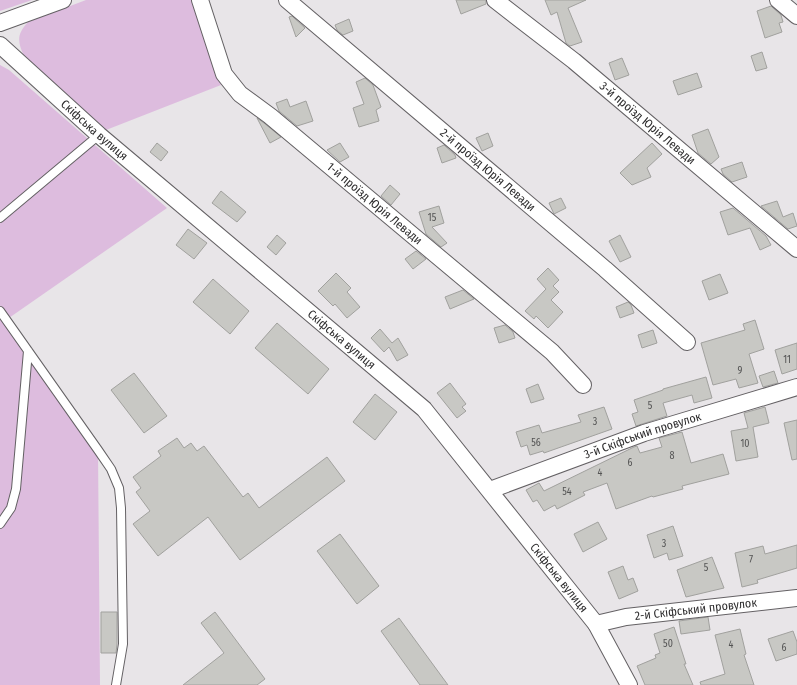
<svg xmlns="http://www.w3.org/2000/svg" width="797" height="685" font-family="'Fira Sans Condensed',sans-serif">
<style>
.green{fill:#ddbcde}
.building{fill:#c8c8c4;stroke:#a1a19e}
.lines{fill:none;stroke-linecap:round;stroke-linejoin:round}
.lane-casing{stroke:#646164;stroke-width:10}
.street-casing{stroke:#646164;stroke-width:18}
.lane{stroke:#fff;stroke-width:8}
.street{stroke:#fff;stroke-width:16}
.labels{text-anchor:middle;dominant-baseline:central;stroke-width:3.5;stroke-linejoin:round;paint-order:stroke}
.number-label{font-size:10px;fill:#545454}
.street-label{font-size:12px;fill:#2e2d2e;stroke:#e8e5e8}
</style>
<rect width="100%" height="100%" fill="#e8e5e8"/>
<path class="green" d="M0,0H32L0,11Z
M86,0H193L221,85L106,130L24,56C17,41 17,34 28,22Z
M0,65L9,70L167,208L6,320L98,450L100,685H0Z"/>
<path class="building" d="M456,0H486V4L461,14Z
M545,0H586L568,8L582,42L570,46L566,43L557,12L551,15Z
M771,6L781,15L783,22L779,23L782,32L765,38L757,11Z
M292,16L305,28L296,37L289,17Z
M349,19L353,31L343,35L337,30L335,25Z
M762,52L767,68L756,71L751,56Z
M622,58L629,75L615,80L609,63Z
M697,73L702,87L678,95L673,81Z
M365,78L373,85L381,107L376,110L379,121L359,127L353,108L364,104L356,82Z
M287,99L290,107L306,101L313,121L297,126L279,111L276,103Z
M257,118L264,123L281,137L270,143Z
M708,129L719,157L711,164L698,153L692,135Z
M488,133L493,146L482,151L476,138Z
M157,143L168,152L161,161L150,152Z
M340,143L349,157L340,162L327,150Z
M652,143L662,154L647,168L651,177L632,185L620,173Z
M444,145L455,155L456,158L442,163L437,148Z
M742,162L747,177L732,182L723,174L721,169Z
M390,185L400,194L391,205L381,196Z
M221,191L246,212L237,222L212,203Z
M561,198L566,208L554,214L549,203Z
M777,201L783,217L793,213L797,226L788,229L761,206Z
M439,206L444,223L432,227L447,243L441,247L426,234L419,212Z
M733,208L766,236L771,245L760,250L750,228L728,235L720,212Z
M188,229L207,243L194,259L176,245Z
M277,235L286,243L276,255L267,247Z
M620,235L631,257L620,262L609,241Z
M416,251L426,259L413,269L405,259Z
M548,268L559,280L553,286L559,292L551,300L563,312L548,328L536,316L534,319L525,311L546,289L537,279Z
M336,273L351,288L347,292L360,307L347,318L335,304L333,306L318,291Z
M720,274L728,293L709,300L702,281Z
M213,279L249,311L230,334L193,302Z
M463,290L474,299L450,309L445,297Z
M628,302L631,305L634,313L620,318L616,307Z
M755,320L764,349L749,354L758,383L739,388L736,379L713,385L701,343L745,330L743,324Z
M277,323L329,369L308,394L255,348Z
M505,325L513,332L515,338L499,343L494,328Z
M380,329L392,343L398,338L408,355L397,361L389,347L384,352L371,338Z
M653,330L657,343L642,348L638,335Z
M797,343V369L782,374L775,350Z
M774,371L778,383L763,387L759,376Z
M134,373L167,416L144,433L111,390Z
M706,377L712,398L694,403L692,395L663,403L667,416L636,426L632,414L638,412L634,400L663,390V389Z
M450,383L466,404L462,407L466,411L457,418L437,393Z
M538,384L544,399L531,403L526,389Z
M375,394L397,412L375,440L353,422Z
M604,407L612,429L544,453L543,451L530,455L527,445L521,447L516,432L539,425L542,433L581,422L578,415Z
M765,407L769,423L753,427L758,457L736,461L731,431L748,428L744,413Z
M797,420V459L792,460L784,423Z
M682,432L691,463L723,454L729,474L682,486L683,489L653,497L652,496L616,509L607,483L583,492L585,495L557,509L555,505L544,511L537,500L533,502L526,490L539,483L544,491L634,447L637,446L640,453L662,447L659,438Z
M177,438L184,448L191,443L197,451L204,446L243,497L248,493L259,508L327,457L345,481L240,560L208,517L158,556L133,524L150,511L136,492L141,488L133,477L161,456L158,451Z
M598,522L607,539L583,552L574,534Z
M673,526L683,556L669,560L667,553L654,558L647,535Z
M340,534L379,586L357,604L317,551Z
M797,545V568L757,580L758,583L742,587L735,553L763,546L765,554Z
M712,557L724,588L686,597L677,570Z
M623,566L628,580L633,578L638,591L619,599L608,572Z
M101,612H117V644L116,653H101Z
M215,612L265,679L257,685H183L224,653L201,623Z
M708,617L710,630L681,634L679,621Z
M399,618L448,685H420L381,631Z
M674,627L686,664H684L693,685H645L637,666L656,658L655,655L660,653L654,634Z
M740,629L746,654L744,655L754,685H701L700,682L725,674L715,635Z
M793,631L797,642V654L776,661L768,639Z"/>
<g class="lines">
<g class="lane-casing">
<path id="lane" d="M0,218L99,135
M0,311L98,450L111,469L119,488L121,508L123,644L116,685
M0,524L11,508L16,489L28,351"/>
</g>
<g class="street-casing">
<g id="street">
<path id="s1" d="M200,0L224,74L240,94L270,116L552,352L583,385"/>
<path id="s2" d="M287,0L605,269L687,342"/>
<path id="s3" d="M495,0L574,61L797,249"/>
<path d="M778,0L797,16"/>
<path d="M0,23L63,0"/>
<path id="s4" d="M0,45L99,135L424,409L596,624L629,685"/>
<path id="s5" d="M490,490L644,433L797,387"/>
<path id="s6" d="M596,624L626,617L797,598"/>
</g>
</g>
<use href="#lane" class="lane"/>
<use href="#street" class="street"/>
</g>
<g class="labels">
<g class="number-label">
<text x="432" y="218">15</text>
<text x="787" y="360">11</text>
<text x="740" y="371">9</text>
<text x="650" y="406">5</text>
<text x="595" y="422">3</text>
<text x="536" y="443">56</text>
<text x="745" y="444">10</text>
<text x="672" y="456">8</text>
<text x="630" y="463">6</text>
<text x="600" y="473">4</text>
<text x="567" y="492">54</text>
<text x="664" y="544">3</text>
<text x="751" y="560">7</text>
<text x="706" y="568">5</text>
<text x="668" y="644">50</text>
<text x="731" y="645">4</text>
<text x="784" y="648">6</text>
</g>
<g class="street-label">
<text stroke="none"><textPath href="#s3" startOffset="196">3-й проїзд Юрія Левади</textPath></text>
<text stroke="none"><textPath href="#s4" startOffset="127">Скіфська вулиця</textPath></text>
<text stroke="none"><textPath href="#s2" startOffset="263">2-й проїзд Юрія Левади</textPath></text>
<text stroke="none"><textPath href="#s1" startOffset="277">1-й проїзд Юрія Левади</textPath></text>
<text stroke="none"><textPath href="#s4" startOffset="451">Скіфська вулиця</textPath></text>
<text stroke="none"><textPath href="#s5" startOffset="162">3-й Скіфський провулок</textPath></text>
<text stroke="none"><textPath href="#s4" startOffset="775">Скіфська вулиця</textPath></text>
<text stroke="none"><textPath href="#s6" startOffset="101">2-й Скіфський провулок</textPath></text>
</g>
</g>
</svg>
